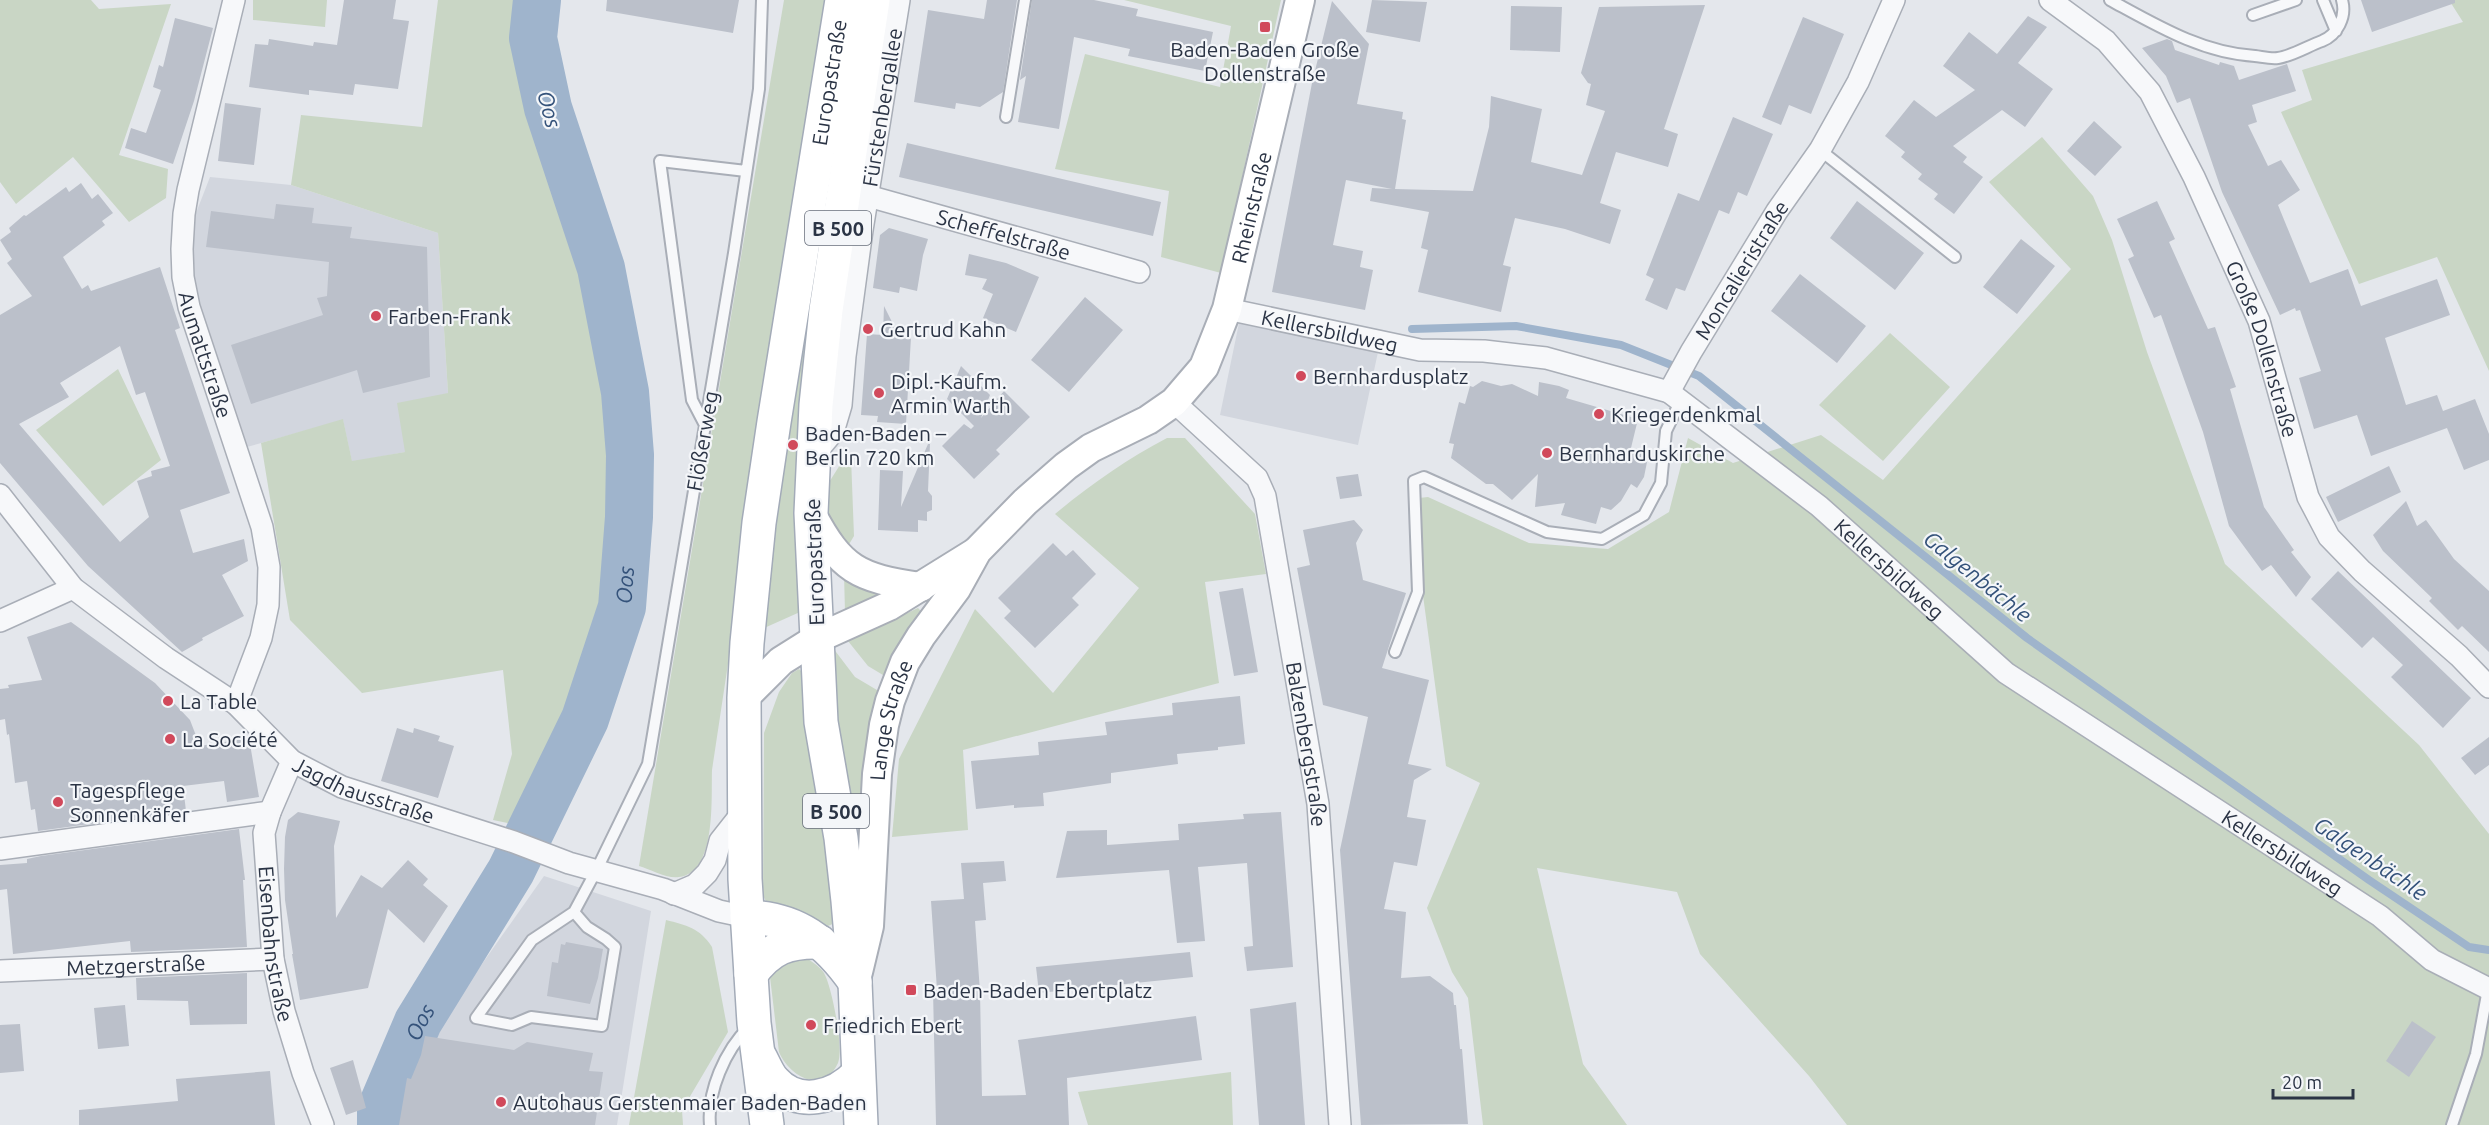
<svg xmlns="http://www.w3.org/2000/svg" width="2489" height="1125" font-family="Ubuntu,sans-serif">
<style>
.built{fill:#d2d6de}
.green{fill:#c9d6c5}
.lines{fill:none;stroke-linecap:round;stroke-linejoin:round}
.stream{stroke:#9fb4cc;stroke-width:8}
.river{stroke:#9fb4cc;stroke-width:48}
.building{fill:#bbc0ca;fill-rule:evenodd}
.lane-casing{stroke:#a9aeb7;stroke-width:14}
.street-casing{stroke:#a9aeb7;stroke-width:24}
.secondary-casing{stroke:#a9aeb7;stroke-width:32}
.primary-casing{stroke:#a3abb8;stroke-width:36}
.lane{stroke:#f7f8fa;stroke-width:10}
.street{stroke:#f7f8fa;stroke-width:21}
.secondary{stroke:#fff;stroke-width:28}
.primary{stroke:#fff;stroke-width:33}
.poi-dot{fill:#d1495b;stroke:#f4f6f9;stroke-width:2}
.labels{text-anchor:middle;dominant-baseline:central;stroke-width:4.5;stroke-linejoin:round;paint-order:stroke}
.shield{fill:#f4f6f9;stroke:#676e7b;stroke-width:1.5}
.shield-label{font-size:20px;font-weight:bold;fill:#2b3445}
.poi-label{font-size:21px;fill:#2b3445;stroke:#f4f6f9;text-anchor:start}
.street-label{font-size:21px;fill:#2b3445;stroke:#f4f6f9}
.water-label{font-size:22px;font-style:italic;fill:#34527a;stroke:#f4f6f9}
</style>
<rect width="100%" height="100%" fill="#e4e7ec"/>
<path class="built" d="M210,177L291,185L438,233L448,393L405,452L352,462L343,420L236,450L182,249Z
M1239,323L1378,352L1358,445L1220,415Z
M544,876L651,911L617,1125H394L406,1072Z"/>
<path class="green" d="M0,0H91L99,9L171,4L119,155L168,169L166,198L129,222L73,157L16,204L0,182Z
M253,0H327L325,27L253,20Z
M438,0H529L521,50L545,170L587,289L617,454L612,579L583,686L526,827L493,820L512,754L503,670L362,693L290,620L261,443L343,419L352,461L405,452L397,403L448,393L438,233L291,185L301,115L422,127Z
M784,0H828L712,770C711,797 717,873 679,877C667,879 650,869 639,866Z
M1124,0H1281L1221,273L1161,257L1169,191L1055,169L1085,54L1220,87L1231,26Z
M2449,0H2489V371L2437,257L2359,284L2281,112L2312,100L2302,70L2463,22Z
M2042,137L2093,196L2112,240L2147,352L2225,564L2419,745L2489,834V1125H1847L1809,1076L1700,954L1677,892L1537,868L1583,1064L1627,1125H1483L1468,998L1452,972L1427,908L1480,783L1446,766L1410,499L1428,497L1529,543L1608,549L1669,512L1688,438L1733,463L1821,435L1883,480L2071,269L1989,182Z
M820,212L800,612L762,629L772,526Z
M1890,333L1950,387L1883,461L1819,405Z
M118,369L161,460L103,506L36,430Z
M1167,438H1185L1255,514L1266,574L1205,582L1219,683L963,750L968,830L892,837L899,759L975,609L1053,693L1139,588L1055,514C1090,485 1127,459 1167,438Z
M845,457H851L854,536L845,551L827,524L826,487Z
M844,574L877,592V596L845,612Z
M918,608L923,613L888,678L868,666L848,641Z
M833,648L855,677L882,693L863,821L860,825L852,822L836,710Z
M799,669L803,673L826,837L835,923L828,926L772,909L768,906L763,895L764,733L779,692L792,673Z
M666,920C686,925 700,928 712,947L728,1032L682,1110L683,1125H629Z
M806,958C813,962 820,967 824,973C832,987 844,1049 838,1063C823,1096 789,1076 779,1052L770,977L771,970L776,963Z
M1231,1072L1233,1125H1088L1078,1092Z"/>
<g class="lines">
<path class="stream" d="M1412,329L1516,326L1621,345L1699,376L2027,638L2369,880L2469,947L2489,950"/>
<path class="river" id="s1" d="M381,1125V1109L418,1022L511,871L585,719L622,607L629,517L630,455L625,392L601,268L548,108L533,38L537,0"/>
</g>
<path class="building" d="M344,0H396L393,19L409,21L398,89L355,84L353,95L309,90V95L249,87L255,44L268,45L269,39L313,46L314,42L337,45Z
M607,0H739L733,33L606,11Z
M987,0H1017L1003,92L980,107L956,103L955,109L914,102L928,10L984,19Z
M1032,0H1094L1138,9L1136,16L1213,32L1205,71L1128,56L1130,49L1074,37L1059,129L1018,122L1026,76L1020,80Z
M1372,0L1427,2L1420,42L1366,32Z
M2361,0H2455V3L2372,32Z
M1332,1L1369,44L1357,104L1403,112L1402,119L1406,120L1395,189L1473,191L1489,127L1491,96L1542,109L1531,162L1582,175L1605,111L1586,105L1591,84L1588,83L1581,73L1599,7L1705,5L1664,129L1678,134L1668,167L1616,152L1600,203L1621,210L1610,244L1565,229L1515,218L1503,265L1511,267L1501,312L1418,292L1428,250L1421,248L1429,212L1370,201L1372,188L1392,189L1346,180L1333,245L1363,251L1360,267L1373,270L1365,310L1272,292L1312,83Z
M1511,6L1562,7L1560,52L1510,50Z
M2028,16L2047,27L2018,63L2053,89L2025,127L2002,110L1953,146L1967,157L1963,162L1983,177L1954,214L1934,199L1938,194L1918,179L1922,174L1901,157L1905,152L1885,136L1914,100L1936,117L1975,90L1943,66L1969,32L1997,54Z
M1803,17L1844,34L1811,114L1789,105L1781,125L1762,117Z
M175,18L213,28L194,101L173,164L125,148L131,128L146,133L161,90L153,87L159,65L163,67Z
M2167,39L2172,41L2175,50L2219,65L2220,62L2234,66L2239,80L2287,64L2296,91L2252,105L2257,122L2248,125L2268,166L2281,160L2300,190L2278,205L2310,283L2348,269L2361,306L2437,279L2450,315L2385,338L2406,405L2437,395L2443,411L2475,399L2489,434V460L2464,470L2447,428L2371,456L2357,415L2314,429L2299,378L2321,371L2300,310L2296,311L2295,308L2280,315L2222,192L2190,98L2177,103L2166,76L2142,48Z
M225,103L261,108L254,165L218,161Z
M1733,117L1773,134L1747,196L1738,192L1729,214L1719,210L1685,291L1676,288L1667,310L1645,300L1654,279L1646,275L1678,193L1699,201Z
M2094,121L2122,147L2095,176L2067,151Z
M907,143L1161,202L1153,236L899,177Z
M81,183L92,199L98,194L113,213L102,221L105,225L63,257L82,289L88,285L91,291L160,267L180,328L175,330L230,493L180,510L193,553L244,539L248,561L222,575L244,616L202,638L203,640L182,652L88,566L0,463V315L32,296L7,263L12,259L0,240L11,232L9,228L24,215L26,216L66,187L69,192ZM120,346L136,395L145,392L170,466L151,471L152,476L137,481L149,517L120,542L19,424L69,397L60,383Z
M1857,201L1924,253L1895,290L1830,238Z
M2157,201L2175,239L2169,242L2208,329L2215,327L2236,387L2230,389L2264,507L2294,550L2291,552L2311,577L2296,597L2271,565L2262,571L2229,526L2203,432L2161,315L2154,318L2128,259L2134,256L2117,219Z
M276,204L314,208L312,223L352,227L350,238L427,247L430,377L363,393L357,370L251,404L231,345L323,315L317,298L327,296L329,262L206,247L211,211L274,219Z
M889,228L928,239L923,255L917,291L900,287L899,293L873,288L880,235Z
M2021,239L2055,266L2017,314L1983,287Z
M969,254L1006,263L1039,277L1016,332L983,318L993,294L982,289L987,279L965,275Z
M1800,274L1866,326L1837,363L1771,311Z
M1085,297L1123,330L1069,392L1031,360Z
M884,306L899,336L911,337L906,424L877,422L878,416L861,415L867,334L883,335Z
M961,366L990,395L981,418L1004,391L1030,417L996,450L1000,454L974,479L942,446L964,424L971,429L974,426L947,399Z
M1482,381L1501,386L1512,384L1538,396L1539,382L1559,386L1569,390L1566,398L1638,419L1631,448L1643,450L1647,462L1644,477L1637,488L1631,484L1621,501L1611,510L1601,507L1596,524L1561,515L1565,503L1535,507L1538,474L1512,500L1493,484H1486L1451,458L1454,444L1449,443L1459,402L1465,404L1470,386L1473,387Z
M928,444H930L928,491L932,496V510L927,512V521L918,520V532L878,530L880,470L903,471L901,507Z
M2389,466L2401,492L2338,522L2326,497Z
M1358,474L1362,496L1340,499L1336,477Z
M2406,501L2417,526L2426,520L2454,559L2489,591V652L2462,626L2458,630L2429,601L2432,598L2383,551L2373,535Z
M1354,520L1363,530L1356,543L1363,580L1406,593L1382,668L1429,680L1408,764L1432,769L1414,780L1407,817L1426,820L1417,866L1394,862L1384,909L1406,912L1401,978L1430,976L1453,993L1454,1005H1456L1460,1049H1462L1468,1124L1361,1125L1340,850L1368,717L1323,705L1297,568L1310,565L1303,530Z
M1053,543L1066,556L1073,550L1096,574L1072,598L1079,605L1035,648L1004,618L1011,611L998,598Z
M2338,571L2471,698L2443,728L2391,677L2403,665L2373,637L2362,648L2311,599Z
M1243,588L1258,672L1234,676L1219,592Z
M71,622L155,683L190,720L200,746L249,738L259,797L227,802L224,781L183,786L186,811L38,831L35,809L31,810L27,781L15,783L9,734L7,735L5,719L0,720V689L9,688L8,685L42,680L27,637Z
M1240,696L1245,744L1218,747V750L1177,754L1178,764L1111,773V783L1043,793L1044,806L1014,808V805L976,809L971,761L1039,755L1038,742L1107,735L1105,722L1173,715L1172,703Z
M397,728L413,733L414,728L440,736L438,741L454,746L438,798L381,781Z
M2489,737V765L2475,775L2461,758Z
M298,812L340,821L334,846L336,918L361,875L382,888L408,860L428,879L423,885L448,906L424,943L388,909L368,988L300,1000L292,954H293L285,900L284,869L285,837L288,820Z
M1281,812L1293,967L1247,971L1244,947L1253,946L1247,863L1198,867L1205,941L1177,943L1169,870L1056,878L1067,831L1107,830V845L1179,840L1178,824L1244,819L1243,814Z
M239,829L245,880H243L247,947L131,952L130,941L13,954L7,889L0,890V865L27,863V859L41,856Z
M1004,861L1006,881L983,883L986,920L975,921L980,992L982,1096L1026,1095L1018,1040L1196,1016L1202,1060L1067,1078L1069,1125H936L933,990H937L931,901L964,899L961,863Z
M566,942L603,949L598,978L590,1004L547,996L552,962L558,963L561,944L565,945Z
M1190,952L1193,977L1039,993L1036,967Z
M247,973V1024L190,1025L188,1001L137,1000L136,978Z
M1296,1002L1305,1125H1259L1250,1009Z
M125,1005L129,1046L98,1049L94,1008Z
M2412,1021L2436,1037L2409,1077L2386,1061Z
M20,1024L24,1071L0,1073V1025Z
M425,1036L514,1050L527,1042L593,1053L589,1071L603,1072L595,1125H399L407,1078L411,1079L421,1055Z
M353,1060L366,1108L346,1115L330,1068Z
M270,1071L275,1125H79V1110L178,1101L176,1079Z"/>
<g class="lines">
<g class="lane-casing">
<path id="lane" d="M2110,0C2156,25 2202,53 2255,56C2263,57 2271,59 2278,58C2292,56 2308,46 2322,41C2337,35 2347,17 2342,0
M2323,0L2336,31
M2253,15L2296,0
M1006,117L1025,0
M1820,150L1955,257
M705,425L692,400L660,161L746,171
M1395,652L1418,592L1414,481L1424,477L1547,532L1602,539L1644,515L1661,483L1666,431L1681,400
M574,912L596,871L648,764L734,253L759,89L762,0
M574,912L587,927L606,939L615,947L602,1026L531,1017L512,1025L476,1018L532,940Z
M710,1125C707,1092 725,1050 749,1027
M2452,1125L2476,1054L2488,989"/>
</g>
<g class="street-casing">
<g id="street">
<path id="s2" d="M234,0L188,190L184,214L182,249L183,277L189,307L262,527L269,567L268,605L261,638L236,704"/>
<path id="s3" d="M2050,0L2106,41L2150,92L2194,177L2259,321L2308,497L2329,537L2362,571L2459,656L2489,687"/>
<path id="s4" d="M868,196L1139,272"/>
<path id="s5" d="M1227,309L1420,350L1484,351L1546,358L1669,392L1819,506L2006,673L2380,916L2432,960L2489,989"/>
<path id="s6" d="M1669,392L1691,352L1777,211L1820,150L1858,82L1894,0"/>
<path id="s7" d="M1174,402L1257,478L1265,496L1318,804L1340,1125"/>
<path id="s8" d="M813,456L833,432L841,405L845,356L862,230L899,0"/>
<path id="s9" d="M0,495L73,588L166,658L236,704L292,761L342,787L514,842L569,863L663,889L719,911L747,917"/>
<path d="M0,621L73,588"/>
<path id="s10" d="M292,761L270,812L264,833L273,959L284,1011L303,1073L323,1125"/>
<path d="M0,849L270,812"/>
<path d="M674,894L695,885L707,873L715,860L720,841L746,808"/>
<path id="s11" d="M0,971L273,959"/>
</g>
</g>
<g class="secondary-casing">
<g id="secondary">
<path d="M811,513C841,570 858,578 921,587"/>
<path d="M744,698L781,661L816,639L889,606L976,552"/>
<path id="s12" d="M858,972L869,926L877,774L884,725L890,701L905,662L921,636L956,589L977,551L1025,502L1066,466L1091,448L1148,420L1174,402L1204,367L1227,309L1300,0"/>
</g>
</g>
<g class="primary-casing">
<g id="primary">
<path d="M747,917C797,918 827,942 855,982"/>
<path d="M751,974C770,948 788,941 820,942"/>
<path d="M760,1057C764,1064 768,1075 774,1081C798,1108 835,1098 858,1074"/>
<path id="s13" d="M767,1125L754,1023L745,879L744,698L747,643L759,523L774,422L842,0"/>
<path d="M861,1125L855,982L848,901L841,838L821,722L811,513L816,405L826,310L873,0"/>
</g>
</g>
<use href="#lane" class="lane"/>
<use href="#street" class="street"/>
<use href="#secondary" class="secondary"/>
<use href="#primary" class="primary"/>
</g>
<g class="poi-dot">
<rect x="1259" y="21" width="12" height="12" rx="3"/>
<circle cx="376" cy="316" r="6"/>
<circle cx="868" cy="329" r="6"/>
<circle cx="1301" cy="376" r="6"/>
<circle cx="879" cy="393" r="6"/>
<circle cx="1599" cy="414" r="6"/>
<circle cx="793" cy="445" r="6"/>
<circle cx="1547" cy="453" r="6"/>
<circle cx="168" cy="701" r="6"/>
<circle cx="170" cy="739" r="6"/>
<circle cx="58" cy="802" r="6"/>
<rect x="905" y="984" width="12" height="12" rx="3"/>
<circle cx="811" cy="1025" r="6"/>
<circle cx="501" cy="1102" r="6"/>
</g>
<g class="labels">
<g class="shield">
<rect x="805" y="211" width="66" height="34" rx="4.5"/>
<rect x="803" y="794" width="66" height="34" rx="4.5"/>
</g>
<g class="shield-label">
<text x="838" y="228">B 500</text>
<text x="836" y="811">B 500</text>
</g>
<g class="poi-label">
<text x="1265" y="49" text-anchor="middle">Baden-Baden Große<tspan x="1265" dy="24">Dollenstraße</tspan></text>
<text x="388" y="316">Farben-Frank</text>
<text x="880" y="329">Gertrud Kahn</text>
<text x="1313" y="376">Bernhardusplatz</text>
<text x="891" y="381">Dipl.-Kaufm.<tspan x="891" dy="24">Armin Warth</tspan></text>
<text x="1611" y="414">Kriegerdenkmal</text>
<text x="805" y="433">Baden-Baden –<tspan x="805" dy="24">Berlin 720 km</tspan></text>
<text x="1559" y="453">Bernharduskirche</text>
<text x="180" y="701">La Table</text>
<text x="182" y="739">La Société</text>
<text x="70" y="790">Tagespflege<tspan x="70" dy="24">Sonnenkäfer</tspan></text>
<text x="923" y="990">Baden-Baden Ebertplatz</text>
<text x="823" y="1025">Friedrich Ebert</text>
<text x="513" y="1102">Autohaus Gerstenmaier Baden-Baden</text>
</g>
<g class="street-label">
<text stroke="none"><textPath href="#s13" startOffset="1050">Europastraße</textPath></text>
<text stroke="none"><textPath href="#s8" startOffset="360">Fürstenbergallee</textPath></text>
<text stroke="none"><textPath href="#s12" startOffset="910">Rheinstraße</textPath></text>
<text stroke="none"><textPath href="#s4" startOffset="141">Scheffelstraße</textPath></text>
<text stroke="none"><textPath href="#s6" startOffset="142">Moncalieristraße</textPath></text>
<text stroke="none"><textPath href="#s5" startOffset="105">Kellersbildweg</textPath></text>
<text stroke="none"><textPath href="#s3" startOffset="418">Große Dollenstraße</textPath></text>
<text stroke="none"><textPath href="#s2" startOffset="364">Aumattstraße</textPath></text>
<text transform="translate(702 441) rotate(-80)">Flößerweg</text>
<text transform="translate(814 562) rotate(-92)">Europastraße</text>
<text stroke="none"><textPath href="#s5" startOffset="734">Kellersbildweg</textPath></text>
<text stroke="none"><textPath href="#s12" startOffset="255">Lange Straße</textPath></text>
<text stroke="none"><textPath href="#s7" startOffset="384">Balzenbergstraße</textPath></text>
<text stroke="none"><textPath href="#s9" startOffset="476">Jagdhausstraße</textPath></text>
<text stroke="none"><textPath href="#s5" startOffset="1220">Kellersbildweg</textPath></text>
<text stroke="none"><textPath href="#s10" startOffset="189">Eisenbahnstraße</textPath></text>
<text stroke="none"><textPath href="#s11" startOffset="136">Metzgerstraße</textPath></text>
</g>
<g class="water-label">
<text transform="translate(550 109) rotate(75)">Oos</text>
<text transform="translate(1978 576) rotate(39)">Galgenbächle</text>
<text stroke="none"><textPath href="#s1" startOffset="597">Oos</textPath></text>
<text transform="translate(2371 858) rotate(34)">Galgenbächle</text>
<text stroke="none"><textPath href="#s1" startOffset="111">Oos</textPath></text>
</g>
</g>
<path d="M2273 1089v9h80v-9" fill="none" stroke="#2b3445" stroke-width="3"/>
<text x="2282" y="1089" font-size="18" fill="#2b3445" stroke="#f4f6f9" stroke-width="4.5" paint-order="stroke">20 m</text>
</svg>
